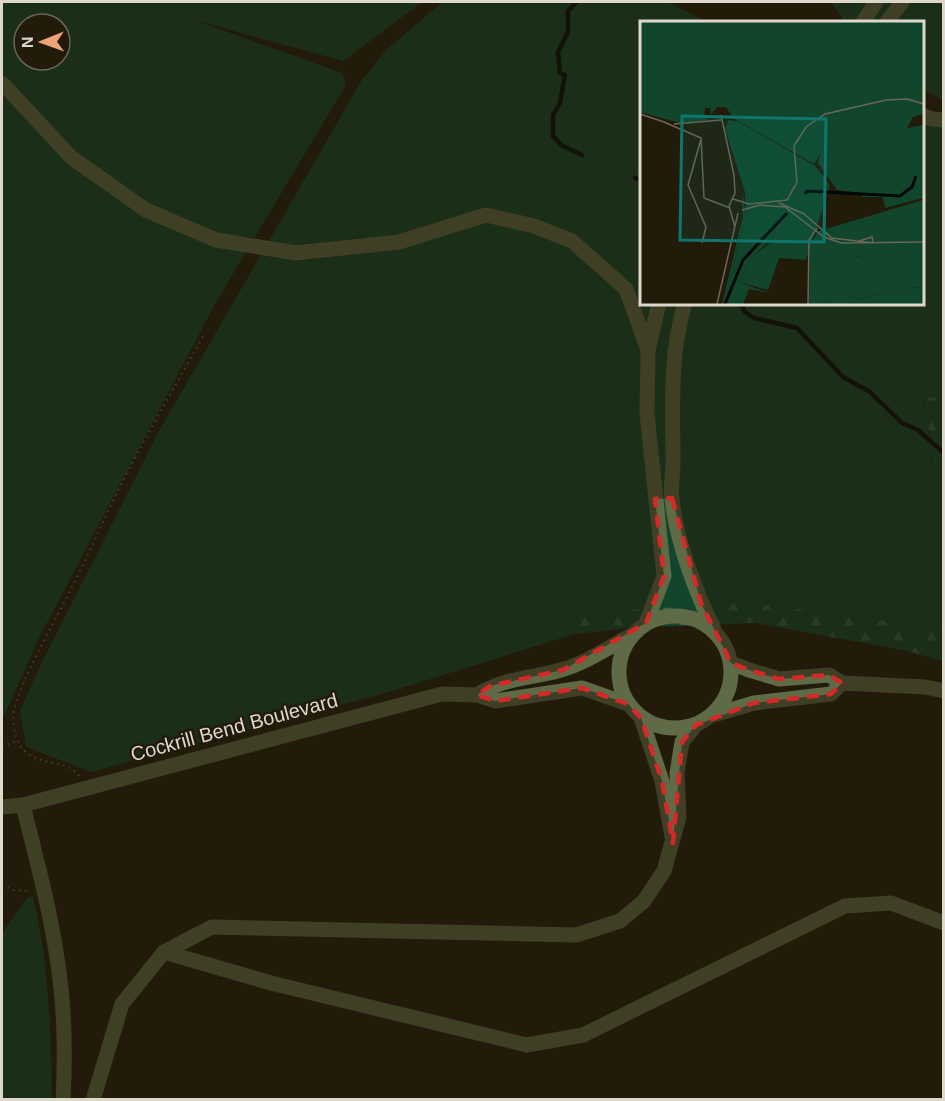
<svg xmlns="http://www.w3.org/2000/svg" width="945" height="1101" font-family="Arial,sans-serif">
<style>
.green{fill:#11462c;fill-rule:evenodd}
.forest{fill:url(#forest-firs)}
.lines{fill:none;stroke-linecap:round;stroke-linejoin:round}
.stream{stroke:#000708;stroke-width:4.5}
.path{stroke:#71695a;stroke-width:2;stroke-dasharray:1.5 4.5;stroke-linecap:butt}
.minor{stroke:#5f6b46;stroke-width:15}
.marked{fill:none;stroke:#d62828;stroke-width:4.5;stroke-dasharray:12 8;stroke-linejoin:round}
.labels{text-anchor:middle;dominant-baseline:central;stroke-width:5;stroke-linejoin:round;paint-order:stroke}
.street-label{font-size:20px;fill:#ddd7cc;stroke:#231b09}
.inset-river{fill:none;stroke:#000708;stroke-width:3}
.inset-road{fill:none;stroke:#6d6657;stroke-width:1.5}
.view{fill:#0f766e;fill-opacity:0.15;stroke:#0f766e;stroke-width:3}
.inset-edge{fill:none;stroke:#ddd7cc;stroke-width:3}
</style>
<defs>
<pattern id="forest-firs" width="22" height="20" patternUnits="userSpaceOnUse" patternTransform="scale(1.5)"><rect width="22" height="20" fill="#11462c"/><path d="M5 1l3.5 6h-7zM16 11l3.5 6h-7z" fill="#336049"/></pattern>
</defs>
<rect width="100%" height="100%" fill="#231b09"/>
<path class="green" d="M2,2H422L343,61L194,20L342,73L346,85L216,302L39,638L6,712L2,717ZM24,24H60V60H24Z
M443,2H668L706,22H642V303H922L923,107L943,117V397L923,399L935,461L943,464V633L877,619L572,614L575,634L392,691L91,772L26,747L20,711L40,666L159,431L362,80L387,49Z
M831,2H943V100L923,90L922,22H845Z
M33,896C49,963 51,1031 52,1099H2V933L27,898Z"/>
<path class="forest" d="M943,397H944L943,464L935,462L923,398Z
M751,603L877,619L943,633V661L907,651L755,623L645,627L575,634L572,613Z"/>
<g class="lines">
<path class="stream" d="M577,2L568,11V32L558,52L560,73L565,75L560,103L553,115V136L561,145L582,155
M635,178L642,181
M740,303L745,312L754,318L797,328L843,377L870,392L902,423L918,430L944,453"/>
<path class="path" d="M2,746L17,741
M79,776C65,755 25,772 15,733C13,725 13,715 15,706C28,665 53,626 72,587C86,560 98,532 111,505C139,447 172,392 203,336
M2,885L13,890L30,891"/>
<path class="minor" d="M863,22L876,2
M887,22L902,2
M2,83L71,157L146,210L216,240L296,253L399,242L486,215L534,226L572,241L626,289L648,350L647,414L664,576L646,623
M922,115L932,119L944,120
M685,303C669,355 673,409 673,463C673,475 670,487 672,499C677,544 695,589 714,630
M648,350L659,303
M619 672a56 56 0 1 1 112 0a56 56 0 1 1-112 0Z
M731,663L749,670L779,679L829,675L842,683L925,687L944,691
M477,695C502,678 533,678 561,670C586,663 609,647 632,635
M713,715L754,703L831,694L842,683
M641,718L662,781L672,837
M23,805C38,866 55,927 61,989C65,1026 65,1063 63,1100
M2,807L23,805L442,694L477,695L495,701L582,688L628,704
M164,952L271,983L527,1045L583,1035L845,906L891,903L944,923
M93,1100L122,1004L164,952L212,927L576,935L620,921L644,901L664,871L679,817L677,773L682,742L696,725"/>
</g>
<path d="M0 0H945V1101H0ZM672,498L701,603L731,663L749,670L779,679L829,675L842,683L831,694L754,703L696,725L682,742L673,843L662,781L641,718L628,704L582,688L495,701L477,695L490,686L563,670L646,623L664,576L655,499Z" fill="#231b09" fill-opacity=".55" fill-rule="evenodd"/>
<path class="marked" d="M672,498L701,603L731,663L749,670L779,679L829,675L842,683L831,694L754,703L696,725L682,742L673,843L662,781L641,718L628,704L582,688L495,701L477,695L490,686L563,670L646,623L664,576L655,499Z"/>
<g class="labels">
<g class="street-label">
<text transform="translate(234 727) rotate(-15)">Cockrill Bend Boulevard</text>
</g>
</g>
<g transform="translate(640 21)">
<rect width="284" height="284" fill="#231b09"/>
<path d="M0,0H187V5L212,21L207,28L198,24L213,37V17L211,9L217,0H283V93L273,96L267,107L283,104V177L245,187L243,176H222L221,172L197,169L178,142L180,133L174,143L93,97L86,86H77L71,94L70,87H65L64,96L69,99L40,102L0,91ZM88,99L99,101L175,145L190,164L166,239L139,237L128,269L99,261L110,238L132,220L115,226L93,248L106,194L105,171L85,108ZM283,179V266L268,267L217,234L214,240L244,256L246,267L242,273L218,278L195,272L189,283H169L170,223L179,210Z" fill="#11462c"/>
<path d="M187,0H217L211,9L218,28L210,42L198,37V24L207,28L212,21L187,5ZM102,171L106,194L93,247L107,228L132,217L110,238L99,261L129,272L109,268L103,283H82L103,195ZM214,234L235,242L268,267L283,266V283H189L195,272L218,278L242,273L246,267L244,256L212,239Z" fill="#11462c"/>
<path class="inset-river" d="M165,173L167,170L260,175L272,166L276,155M85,283L103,239L147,192"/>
<path class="inset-road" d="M0,93L24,101M81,94L94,154L95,172L89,185L95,206M24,101L61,117L64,177L90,187M34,103L81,99M61,118L48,164L66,206L62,222M93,178L109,183L147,179L157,161L154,125L166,106L185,93L246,79L267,78L284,83M139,182L164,193L192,217L233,222M102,189L120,184L145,186L184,216L201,222L284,221M219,220L232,216L233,222M77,283L98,192M168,283L169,219L177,207"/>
<path class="view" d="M42,95L186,98L184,221L40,219Z"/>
<rect width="284" height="284" class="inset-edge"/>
</g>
<rect width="945" height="1101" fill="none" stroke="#ddd7cc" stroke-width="6"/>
<g transform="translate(42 42) rotate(269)"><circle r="28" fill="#231b09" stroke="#6d6657" stroke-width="1.5"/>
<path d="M0-4.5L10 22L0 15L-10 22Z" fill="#f0a279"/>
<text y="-9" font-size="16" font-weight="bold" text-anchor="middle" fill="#ddd7cc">N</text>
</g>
</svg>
